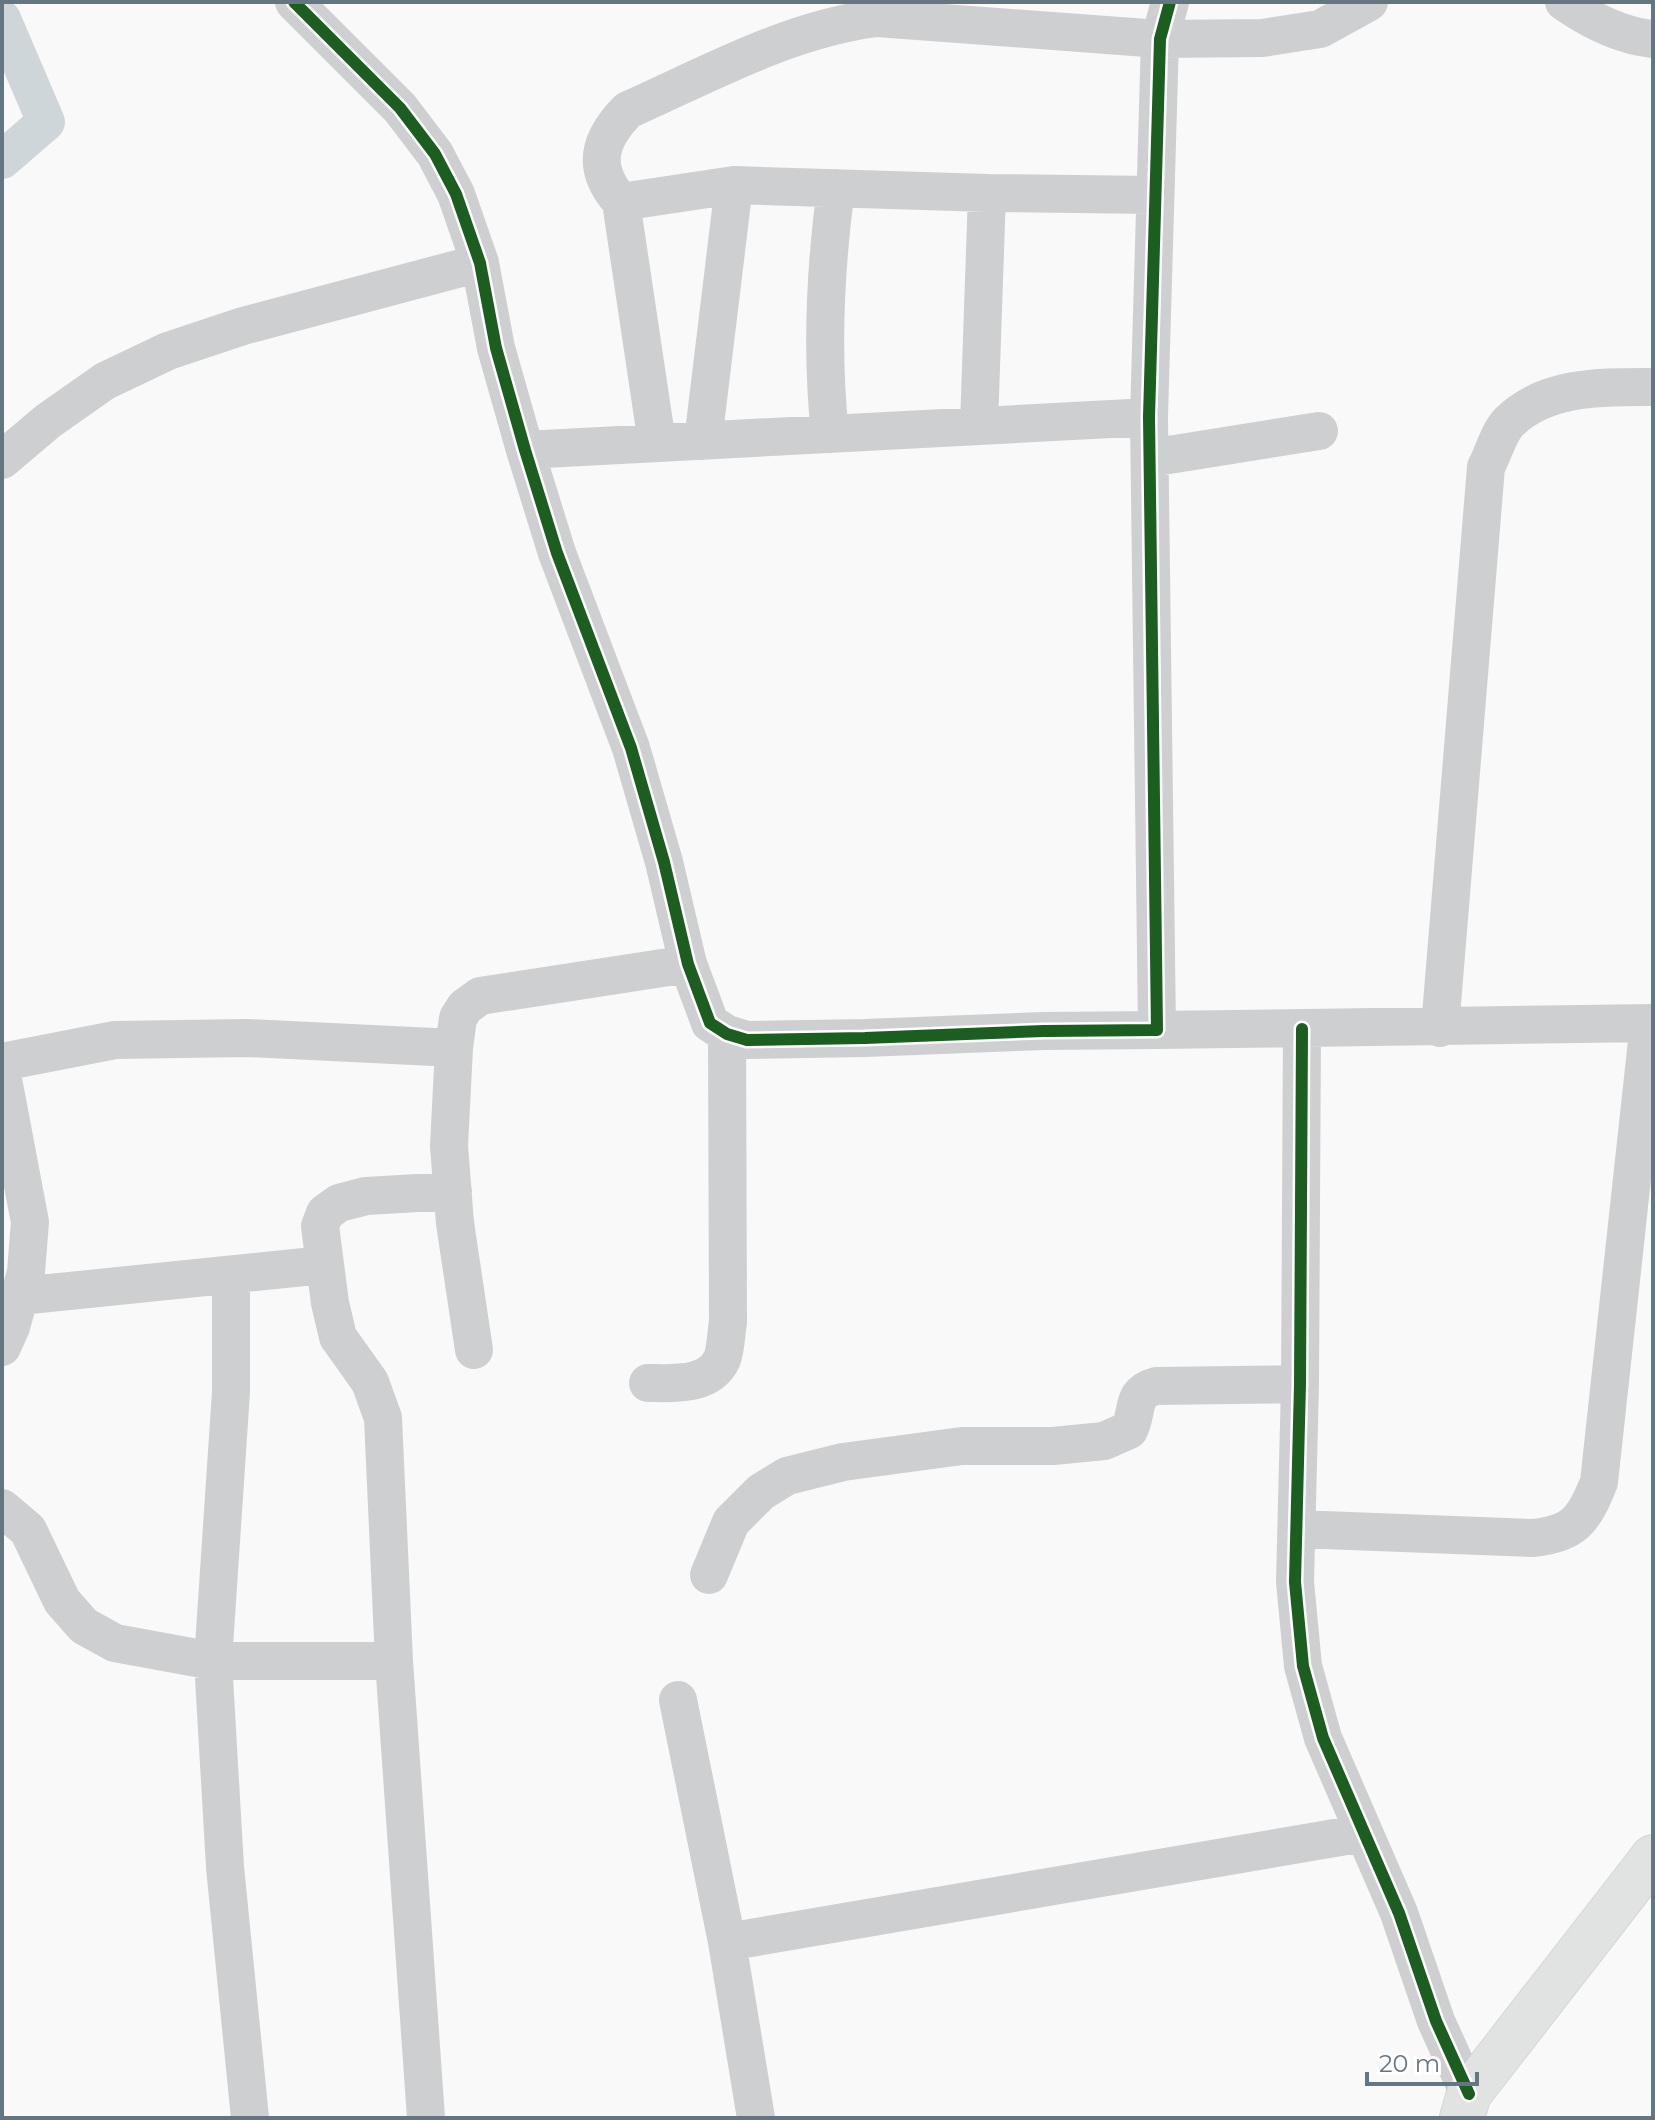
<svg xmlns="http://www.w3.org/2000/svg" width="1655" height="2120" font-family="Montserrat,sans-serif">
<style>
.lines{fill:none;stroke-linecap:round;stroke-linejoin:round}
.canal{stroke:#ced6d9;stroke-width:38}
.major-casing{stroke:#d5d6d7;stroke-width:46}
.minor{stroke:#cecfd0;stroke-width:38}
.major{stroke:#e1e2e2;stroke-width:44}
.cycleway-casing{stroke:#fff;stroke-width:17}
.cycleway{stroke:#1b5e20;stroke-width:12}
</style>
<rect width="100%" height="100%" fill="#f9f9f9"/>
<g class="lines">
<path class="canal" d="M2,19L46,122L2,160"/>
<g class="major-casing">
<path id="major" d="M1462,2118L1469,2094L1653,1857"/>
</g>
<path class="minor" d="M294,2L400,108L435,154L456,194L480,263L496,348L525,450L557,553L631,748L664,862L688,964L710,1023L727,1034L747,1040L865,1038L1044,1031L1157,1030L1149,417L1160,39L1170,2
M1564,2C1590,20 1621,36 1653,39
M621,202L734,185L987,193L1155,195
M979,426L987,193
M830,434C821,351 825,270 836,188
M703,441L734,185
M657,443L621,202C591,168 598,140 628,110C709,74 789,29 877,18L1160,39L1262,38L1320,29L1369,2
M525,450L1149,417
M1150,458L1319,431
M2,460L48,421L105,381L168,351L243,326L480,263
M1440,1028L1486,467C1493,454 1499,432 1509,422C1546,385 1604,387 1653,387
M1302,1029L1300,1384L1295,1582L1303,1666L1323,1738L1399,1913L1436,2021L1469,2094
M1157,1030L1653,1023
M2,1062L115,1040L247,1038L454,1048
M2,1074L30,1222L26,1272L11,1327L2,1347
M231,1276V1392L213,1661L225,1867L250,2118
M20,1296L324,1265
M474,1350L455,1223L449,1146L454,1048L458,1018L465,1007L480,996L688,964
M648,1383C673,1383 709,1387 722,1359C726,1349 726,1333 728,1322L727,1034
M2,1508L28,1530L62,1601L84,1626L115,1643L213,1661H394
M1297,1529L1533,1538C1574,1534 1584,1520 1599,1482L1649,1023
M709,1575L731,1522L761,1492L787,1476L843,1462L962,1446H1053L1104,1441L1129,1430C1139,1410 1130,1393 1156,1386L1300,1384
M678,1700L727,1942L756,2118
M727,1942L1364,1833
M426,2118L394,1661L383,1418L370,1382L338,1337L330,1303L320,1226L325,1213L339,1203L366,1196L453,1191"/>
<use href="#major" class="major"/>
<g class="cycleway-casing">
<path id="cycleway" d="M294,2L400,108L435,154L456,194L480,263L496,348L525,450L557,553L631,748L664,862L688,964L710,1023L727,1034L747,1040L865,1038L1044,1031L1157,1030L1149,417L1160,39L1170,2
M1302,1029L1300,1384L1295,1582L1303,1666L1323,1738L1399,1913L1436,2021L1469,2094"/>
</g>
<use href="#cycleway" class="cycleway"/>
</g>
<rect width="1655" height="2120" fill="none" stroke="#657683" stroke-width="8"/>
<path d="M1367 2072v12h110v-12" fill="none" stroke="#657683" stroke-width="4"/>
<text x="1379" y="2072" font-size="24" fill="#657683" stroke="#ffffff" stroke-width="6" paint-order="stroke">20 m</text>
</svg>
